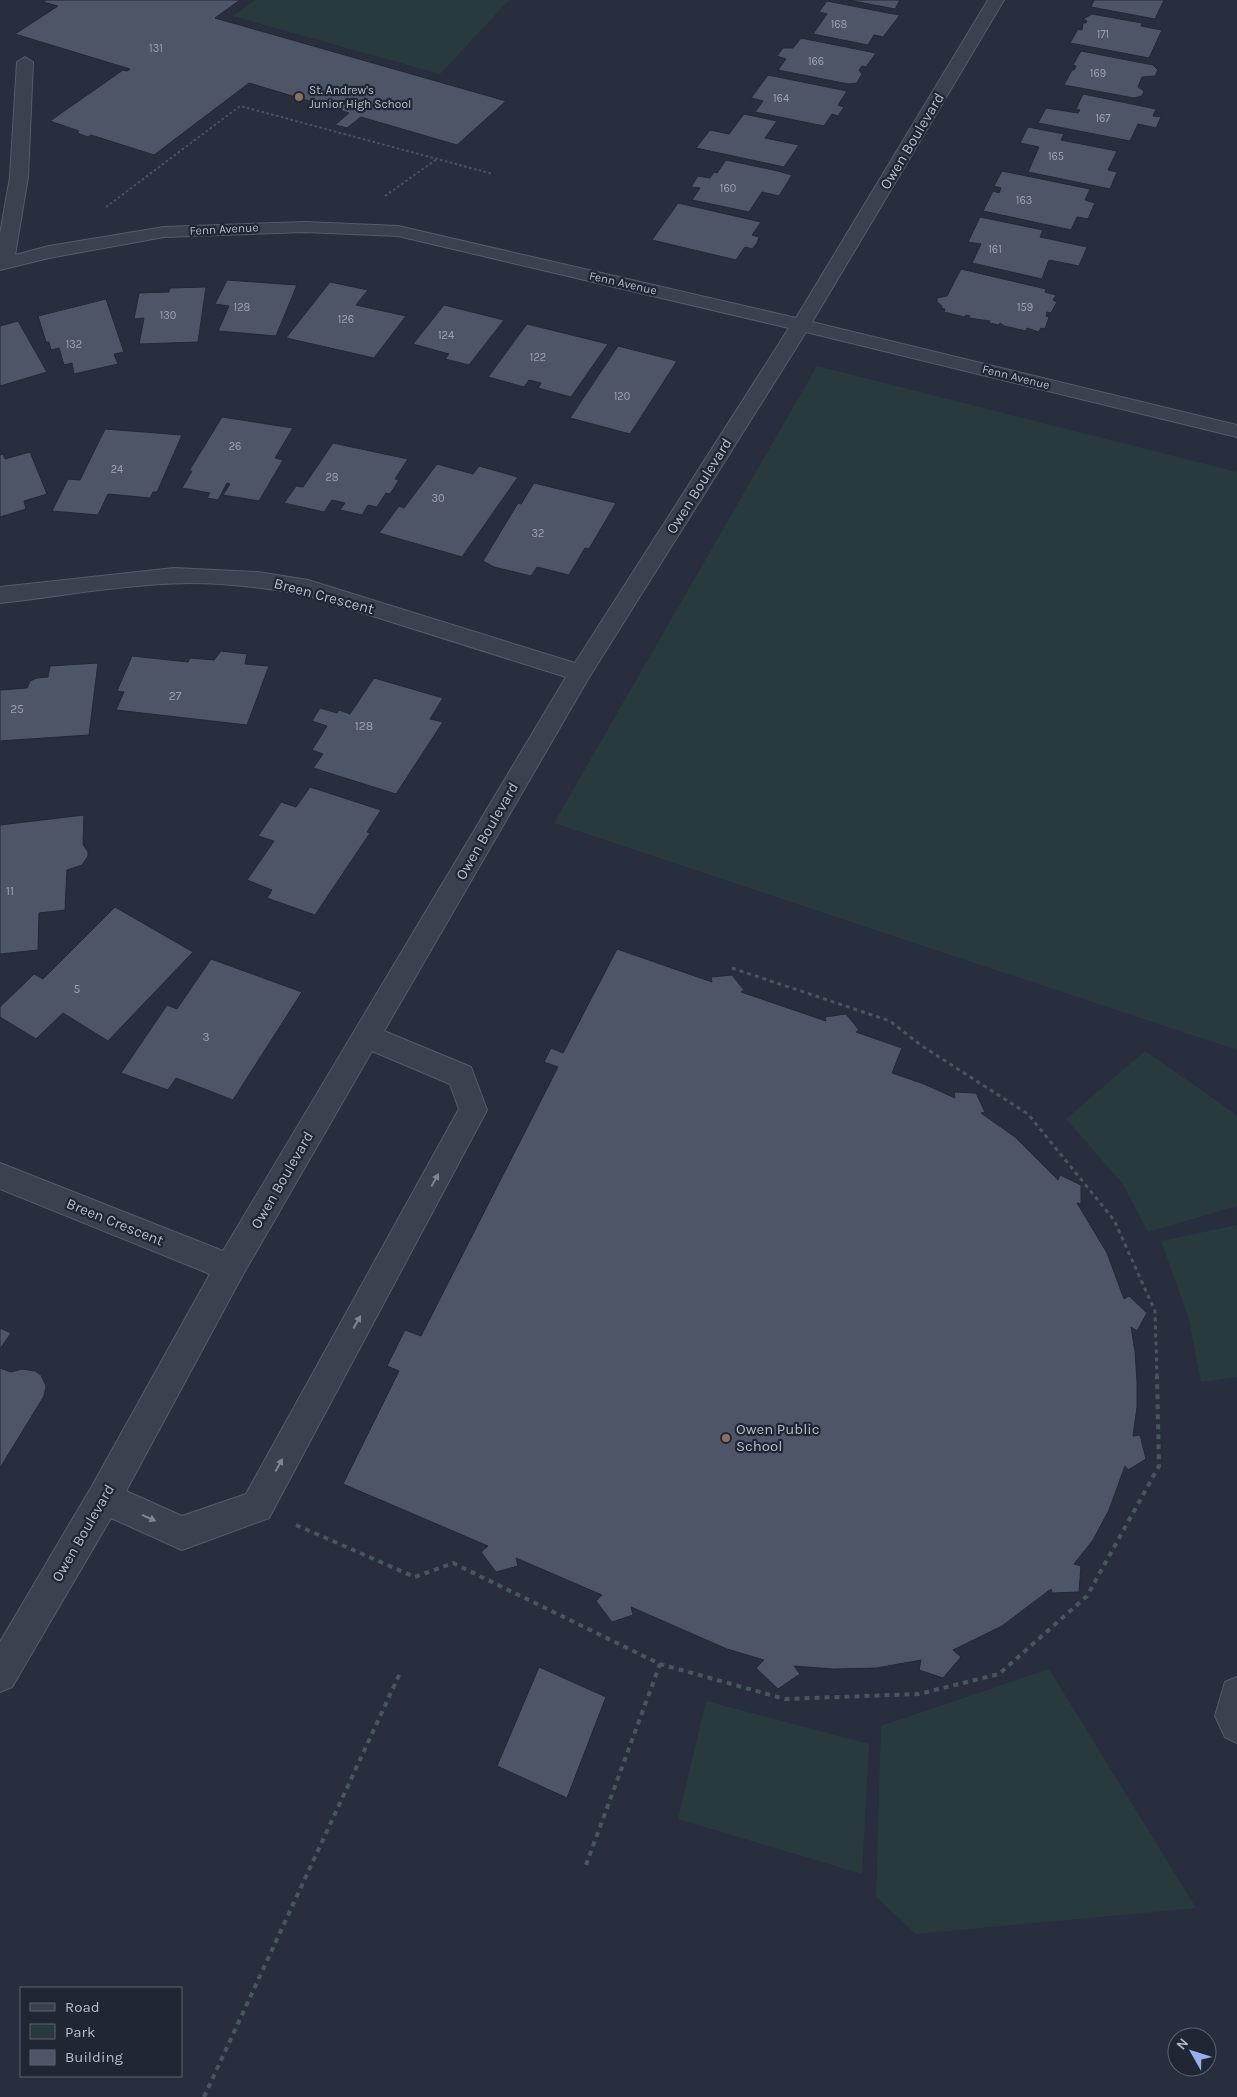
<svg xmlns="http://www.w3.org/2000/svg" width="1237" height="2097" font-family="Karla,sans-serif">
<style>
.green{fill:#293a3f}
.building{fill:#4e5566;stroke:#222835}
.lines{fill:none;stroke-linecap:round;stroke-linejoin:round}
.minor-casing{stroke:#565c69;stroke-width:2}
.path-far2{stroke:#48575c;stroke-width:2;stroke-dasharray:2.5 2.5;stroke-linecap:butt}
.path-far1{stroke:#48575c;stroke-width:3;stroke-dasharray:4 4;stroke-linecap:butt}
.path{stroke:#48575c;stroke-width:4;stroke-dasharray:5 5;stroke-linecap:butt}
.minor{fill:#3b414e;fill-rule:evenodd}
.oneway{fill:#808592}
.education-dot{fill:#8d6e63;stroke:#202633;stroke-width:2}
.labels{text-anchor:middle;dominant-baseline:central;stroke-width:4.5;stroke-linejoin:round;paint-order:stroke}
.far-number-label{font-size:11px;fill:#9ea2b0}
.far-poi-label{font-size:12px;fill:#b8bcc9;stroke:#202633;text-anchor:start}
.far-street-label{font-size:12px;fill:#b8bcc9;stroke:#202633}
.number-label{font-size:12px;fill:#9ea2b0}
.street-label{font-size:15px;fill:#b8bcc9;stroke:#202633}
.poi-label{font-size:15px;fill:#b8bcc9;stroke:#202633;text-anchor:start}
</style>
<rect width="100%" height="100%" fill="#282e3e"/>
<path class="green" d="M255,0H509L440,74L233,16Z
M817,366L1237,472V1050L554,823Z
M1145,1051L1237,1115V1206L1148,1232L1123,1184L1066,1119Z
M1237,1225V1377L1201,1382L1189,1319L1161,1241Z
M1049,1669L1196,1908L916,1934L876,1897L881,1726Z
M706,1701L869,1744L862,1874L678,1819Z"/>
<path class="building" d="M46,0H240L215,18L506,101L457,145L361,117L347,128L335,125L349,113L249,83L154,155L91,135L88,137L77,133L79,131L50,121L123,70L127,71L130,69L15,34L58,6L43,2Z
M848,0H900L895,9Z
M1094,0H1164L1155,19L1091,7Z
M827,1L888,13L900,15L883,37L874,35L868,45L813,34L827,14L819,12Z
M1092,14L1142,23L1141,26L1162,30L1149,58L1070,43L1078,29L1082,30L1083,23H1086L1087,21L1083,19Z
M801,38L876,53L866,67L862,66L859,70L862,74L857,83L848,84L778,70L786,59L777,56L783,48H793Z
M1081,51L1153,65L1158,70L1155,76L1142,77L1138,87L1144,91L1142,96L1134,98L1064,85L1072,70H1074L1076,66L1073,65Z
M768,75L847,91L838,105L844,107L838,116L832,114L824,126L755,112L763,101L751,98Z
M1083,94L1156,109L1153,116L1161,117L1156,128L1138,124L1130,141L1038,123L1046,108L1078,113L1080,110L1076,109Z
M744,114L777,121L765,138L799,145L784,167L696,148L710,130L729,134Z
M1028,127L1064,134L1061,140L1117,151L1108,170L1117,172L1110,189L1028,172L1039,147L1020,143Z
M726,160L778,171L792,175L779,196L762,192L749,212L692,200L700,188L691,187L698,176L710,178L714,172L717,173Z
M1002,171L1090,189L1085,200L1095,203L1088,219L1077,217L1071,230L983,211L993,191L999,193L1001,188L994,186Z
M678,203L761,222L752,235L759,237L757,243L752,249L745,247L736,260L652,240Z
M980,217L1043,230L1040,237L1087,247L1079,266L1049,260L1042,279L972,263L981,244L968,242Z
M961,269L1046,289L1045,292L1056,295L1053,300L1057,302L1051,313L1047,312L1046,316L1049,317L1045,329L1041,328L1039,332L1027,328L1026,331L1004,326L1000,323L999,325L989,323L990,321L969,318L970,316L966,315L964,317L944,312L945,309L941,308L942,306L937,302V298L947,296Z
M227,280L297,285L276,336L218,331L229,306L215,304Z
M330,282L368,290L356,305L406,316L374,358L286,338Z
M206,287L198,342L139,344L144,318L134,319L139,293L169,292L170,288Z
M106,299L124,352L114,354L118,364L74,374L72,363L64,365L59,348L51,350L49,342H46L38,316Z
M444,305L504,320L469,365L445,359L449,354L413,344Z
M18,321L47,372L0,386V326Z
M527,324L608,344L571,397L538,388L541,383L529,380L524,387L488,377Z
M618,346L677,361L630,434L570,418Z
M222,417L293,428L275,458L283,460L259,501L223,495L230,484L227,483L218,500L207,498L210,493L182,488L192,471H189Z
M105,429L182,435L157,492H153L150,498L108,494L98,515L52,511L68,479L80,480Z
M333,443L408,459L395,479L399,480L390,494L386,493L377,507L368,505L362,515L340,510L345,503L332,500L324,512L284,503L296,486L303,487Z
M30,452L47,494L24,501L26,509L0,517V455L3,454L5,459Z
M437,464L473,474L479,466L518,477L462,557L379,533L399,506L404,508Z
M534,483L616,503L589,549L585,548L569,575L537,567L531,576L494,567L483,561L518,503L521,504Z
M221,651L247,654L245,664L269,666L247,725L116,710L124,692L117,691L132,656L188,662L190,658L214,660Z
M98,663L89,735L0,741V690L27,688L30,681L37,678L48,677L50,666Z
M374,678L443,698L430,719L443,722L396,794L313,768L323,754L312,750L327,726L312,721L320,708L337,713L339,710L350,714Z
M310,787L381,810L367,832L370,833L315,915L267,898L272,890L247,880L274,841L258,836L281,802L296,807Z
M84,815L83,844L88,852V856L82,865L67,870L65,910L39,913L38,950L0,954V825Z
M115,907L193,952L108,1041L63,1013L36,1039L0,1017V1007L34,974L43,979Z
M617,949L712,982L711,977L732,975L744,990L741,992L826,1021L825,1017L846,1014L859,1030L856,1032L902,1048L892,1073L924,1084L955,1098L954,1092L976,1093L985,1112L981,1113L1015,1137L1058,1180L1060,1175L1081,1185V1204L1077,1203L1107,1253L1124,1299L1129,1296L1147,1313L1137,1331L1131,1327L1135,1351L1137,1381V1407L1133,1436L1140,1435L1146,1459L1128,1470L1125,1466L1109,1510L1093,1540L1074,1564L1081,1566L1079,1592L1052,1593L1051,1589L1002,1626L953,1650L961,1657L943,1678L919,1670L921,1660L877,1668L833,1669L794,1666L800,1674L778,1689L756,1668L764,1660L727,1649L631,1607L633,1615L612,1622L596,1601L602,1595L516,1558L518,1566L496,1572L481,1552L488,1546L343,1484L399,1371L387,1366L405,1330L421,1336L558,1067L544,1062L551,1048L563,1053Z
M211,959L302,992L233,1100L176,1078L168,1090L121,1073L167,1005L177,1009Z
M0,1328L11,1333L0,1349Z
M0,1368L11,1372L22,1369L35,1371L41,1375L46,1386L44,1396L0,1468Z
M539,1667L606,1697L567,1798L497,1766Z"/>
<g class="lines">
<g class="minor-casing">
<path id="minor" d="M988,0H1004L812,322L1237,425V437L806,332L588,679L384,1031L471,1067L487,1110L269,1518L182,1550L111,1518L12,1687L0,1692V1642L92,1486L210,1274L0,1189V1163L223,1251L566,677L306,595C268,588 229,583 189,583C126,584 62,596 0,603V587L174,568L258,572L308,580L575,663L789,328L398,236L305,232L164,237L49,258L0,270V234L10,177L17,62L25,57L33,62L28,177L15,255L49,246L164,227L305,222L398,226L796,318ZM372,1051L450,1084L459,1109L246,1494L182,1516L126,1491L241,1278Z
M1237,1677V1743L1225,1737L1215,1716L1225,1682Z"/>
</g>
<path class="path-far2" d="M385,196L437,159
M106,207L240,106L493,174"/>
<path class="path-far1" d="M732,968L890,1021L922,1046L1028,1114L1114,1220L1155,1311L1157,1377"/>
<path class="path" d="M296,1525L415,1577L453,1563L660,1664L785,1699L919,1694L999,1674L1087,1596L1159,1466L1157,1376
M586,1865L660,1664
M204,2097L401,1671"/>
<use href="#minor" class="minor"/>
</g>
<defs><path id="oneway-solid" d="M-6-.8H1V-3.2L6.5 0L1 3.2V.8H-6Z" transform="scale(1.25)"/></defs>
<g class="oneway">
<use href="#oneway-solid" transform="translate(435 1180) rotate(-61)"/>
<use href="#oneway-solid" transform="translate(357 1322) rotate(-61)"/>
<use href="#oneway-solid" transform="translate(279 1465) rotate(-61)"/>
<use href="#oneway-solid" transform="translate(149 1518) rotate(24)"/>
</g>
<g class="education-dot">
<circle cx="299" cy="97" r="5"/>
<circle cx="726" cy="1438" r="5"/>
</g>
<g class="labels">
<g class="far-number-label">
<text x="839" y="24">168</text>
<text x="1103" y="34">171</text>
<text x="156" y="48">131</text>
<text x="816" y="61">166</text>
<text x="1098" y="73">169</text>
<text x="781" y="98">164</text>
<text x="1103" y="118">167</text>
<text x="1056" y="156">165</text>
<text x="728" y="188">160</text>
<text x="1024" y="200">163</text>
<text x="995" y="249">161</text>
<text x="242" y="307">128</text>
<text x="1025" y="307">159</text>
<text x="168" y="315">130</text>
<text x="346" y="319">126</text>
<text x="446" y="335">124</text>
<text x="74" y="344">132</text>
<text x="538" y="357">122</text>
<text x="622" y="396">120</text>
<text x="235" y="446">26</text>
<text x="117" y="469">24</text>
<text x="332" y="477">28</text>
<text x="438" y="498">30</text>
<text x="538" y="533">32</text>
</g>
<g class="far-poi-label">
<text x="309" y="90">St. Andrew's<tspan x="309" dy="14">Junior High School</tspan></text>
</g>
<g class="far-street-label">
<text transform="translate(224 229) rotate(-3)">Fenn Avenue</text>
<text transform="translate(623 283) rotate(13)">Fenn Avenue</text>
<text transform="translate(1016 377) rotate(14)">Fenn Avenue</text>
</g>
<g class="number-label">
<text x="175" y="696">27</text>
<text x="17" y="709">25</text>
<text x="364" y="726">128</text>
<text x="10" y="891">11</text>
<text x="77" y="989">5</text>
<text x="206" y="1037">3</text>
</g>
<g class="street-label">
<text transform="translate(912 141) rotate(-59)">Owen Boulevard</text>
<text transform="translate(699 486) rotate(-58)">Owen Boulevard</text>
<text transform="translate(324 596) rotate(15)">Breen Crescent</text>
<text transform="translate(487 831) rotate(-60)">Owen Boulevard</text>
<text transform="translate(282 1180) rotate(-60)">Owen Boulevard</text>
<text transform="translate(115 1222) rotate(22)">Breen Crescent</text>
<text transform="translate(83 1533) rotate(-60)">Owen Boulevard</text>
</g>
<g class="poi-label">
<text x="736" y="1429">Owen Public<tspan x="736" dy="17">School</tspan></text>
</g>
</g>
<rect x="20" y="1987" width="162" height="90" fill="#202633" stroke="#5d626f"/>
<rect x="30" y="2003" width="25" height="8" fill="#3b414e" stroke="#5d626f"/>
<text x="65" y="2012" font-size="15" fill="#b8bcc9">Road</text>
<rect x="30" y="2024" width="25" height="15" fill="#293a3f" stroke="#5d626f"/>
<text x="65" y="2037" font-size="15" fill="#b8bcc9">Park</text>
<rect x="30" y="2050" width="25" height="15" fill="#4e5566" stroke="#5d626f"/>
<text x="65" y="2062" font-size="15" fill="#b8bcc9">Building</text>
<g transform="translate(1192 2052) rotate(309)"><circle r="24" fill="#202633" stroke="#5d626f"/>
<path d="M0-4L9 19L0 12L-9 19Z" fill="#97aeef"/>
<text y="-8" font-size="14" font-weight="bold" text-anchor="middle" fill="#b8bcc9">N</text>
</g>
</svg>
